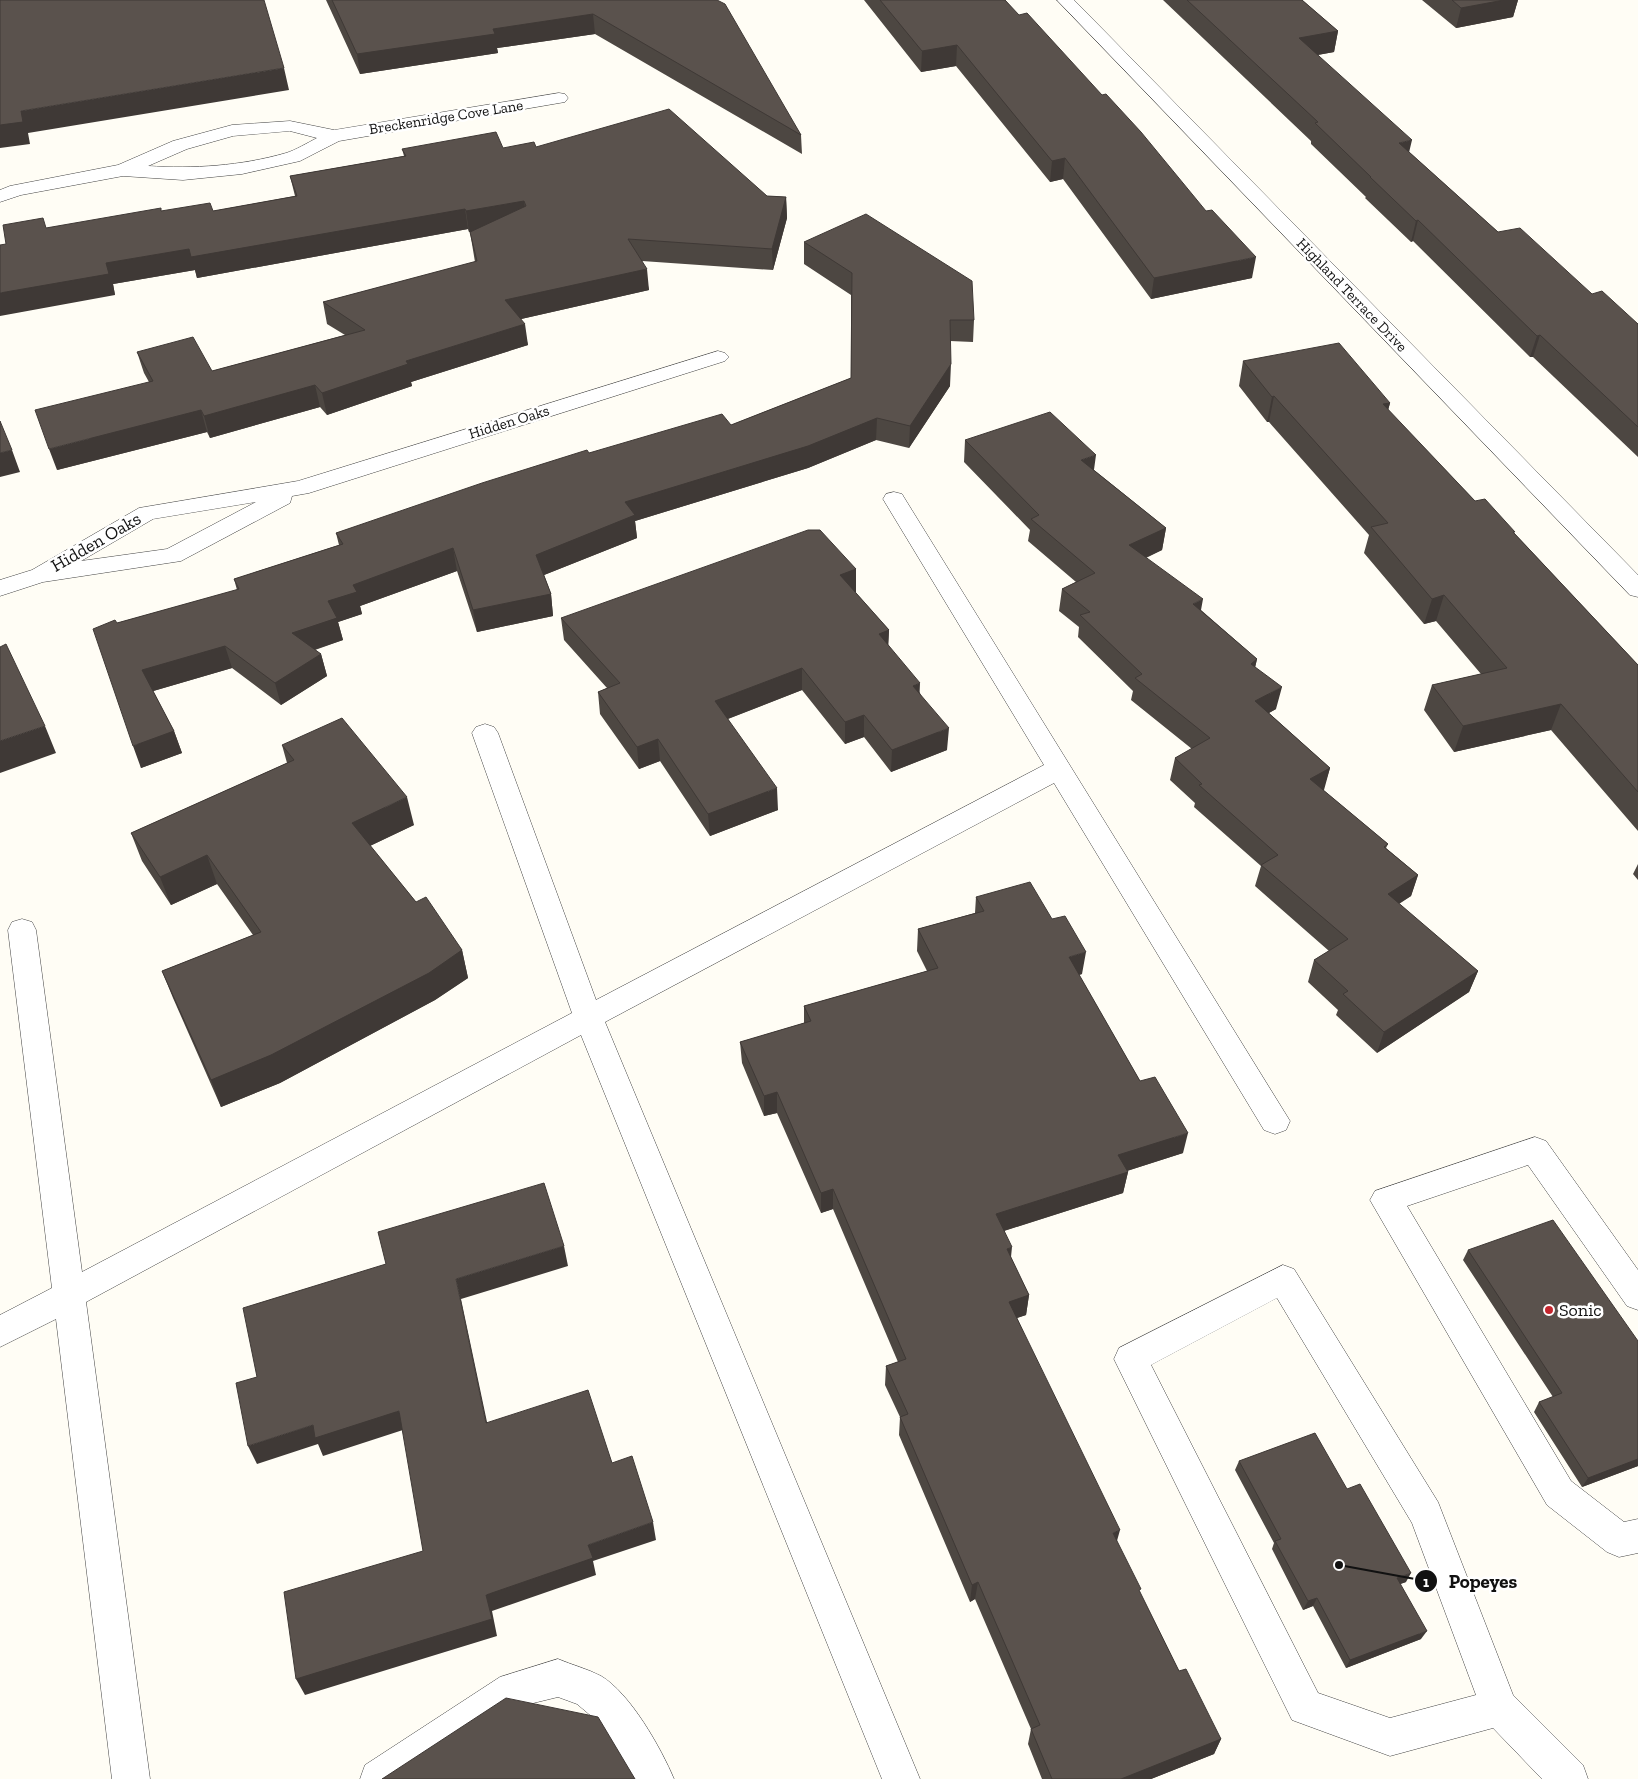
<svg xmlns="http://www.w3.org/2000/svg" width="1638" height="1779" font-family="'Zilla Slab',serif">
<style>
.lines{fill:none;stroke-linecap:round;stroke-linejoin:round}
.lane-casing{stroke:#444;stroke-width:1}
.street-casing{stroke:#444;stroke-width:1}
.lane{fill:#fff;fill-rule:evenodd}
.street{fill:#fff;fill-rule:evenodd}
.wall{fill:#4d4742}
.shaded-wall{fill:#3f3936}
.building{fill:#5a524d;stroke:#3f3936}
.poi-dot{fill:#c4262e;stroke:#fff;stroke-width:2}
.labels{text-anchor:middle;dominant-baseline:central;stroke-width:5;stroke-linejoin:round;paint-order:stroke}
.far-street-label{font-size:15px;fill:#111;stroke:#fff}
.street-label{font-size:18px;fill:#111;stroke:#fff}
.poi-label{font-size:18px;fill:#111;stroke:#fff;text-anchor:start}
.leader{fill:none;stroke:#111;stroke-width:2}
.callout-dot{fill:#111;stroke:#fff;stroke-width:2}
.mark-label{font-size:15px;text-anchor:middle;font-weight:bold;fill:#fff}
.callout-label{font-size:19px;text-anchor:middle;font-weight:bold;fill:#111;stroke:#fff;stroke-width:5;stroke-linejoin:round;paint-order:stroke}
</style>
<rect width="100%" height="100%" fill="#fffdf5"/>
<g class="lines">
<g class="lane-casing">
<path id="lane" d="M894,492L902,494L905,499L1290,1121L1286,1130L1275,1134L1264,1130L1054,783L605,1022L920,1779H882L581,1035L86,1302L150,1779H112L56,1319L0,1347V1315L52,1288L8,930L12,922L22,919L32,922L36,930L82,1272L572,1013L472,733L476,727L485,724L494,727L498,733L596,1000L1044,765L883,499L886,494Z
M1535,1137L1546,1141L1638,1270V1310L1627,1306L1528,1165L1407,1206L1571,1481L1624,1522L1638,1519V1553L1619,1557L1607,1552L1547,1505L1370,1200L1375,1191Z
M1283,1265L1294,1269L1438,1502L1513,1695L1583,1765L1588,1779H1542L1493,1728L1390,1756L1292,1720L1114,1359L1119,1348ZM1277,1298L1412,1523L1476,1695L1390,1718L1318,1693L1151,1365Z
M558,1659C572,1665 588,1669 601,1676C630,1693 661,1748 674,1779H634L602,1725L577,1704L558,1697L521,1706L413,1779H360L365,1765L500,1677Z"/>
</g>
<g class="street-casing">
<path id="street" d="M1057,0H1074L1638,575V597L1630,595Z
M559,93L565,94L568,98L565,102L339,141L300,161L242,174L183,180L123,176L21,195L0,202V190L10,186L118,165L173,141L232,125L290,121L334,130ZM290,131L317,138C307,143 296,150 286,153C241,166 193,169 148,166L187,149L233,136Z
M718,351L725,353L729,357L725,361L309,493L292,496L290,503L181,561L43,582L0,596V580L32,570L139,508L298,481ZM256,502L167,549L81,561L153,519Z"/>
</g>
<use href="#lane" class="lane"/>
<use href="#street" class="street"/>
</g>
<path class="wall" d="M326,0H717L801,135L802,154L595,34L497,48L498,53L360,74Z
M864,0H1005L1252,278L1151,299L1063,179L1050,182L956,66L921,72Z
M1163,0H1302L1338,31L1334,52L1317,55L1409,152L1498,232L1638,324V457L1533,357H1530L1413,241L1411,242L1365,198L1366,197L1311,144V141Z
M1422,0H1518L1513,17L1456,28Z
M536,147L767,196L786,197L787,218L773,270L642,261L649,290L521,319L528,345L411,382L412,386L327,415L320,407L210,438L207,432L57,470L149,382L144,373L137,352L212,371L345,335L327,324L323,302L475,262L470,232H472H469L468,229L197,278L195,270L113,284L115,295L6,244L47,228L162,211H213L295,196L290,176L404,156L402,149L503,148Z
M804,242L974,320L973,342L950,341V386L909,448L876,440L808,468L635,521L637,538L544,575L551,594L553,616L477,632L457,571L360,606L362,614L338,622L343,640L315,650L321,654L327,676L281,705L232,668L153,691L174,731L182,753L141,768L117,623L237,590L234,579L339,545L336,533L589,453L731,425L851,378V295L804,264Z
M1243,361L1390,403L1388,410L1475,501L1515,534L1638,665V831L1551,730L1454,752L1424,710L1432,685L1481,674L1436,621L1424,624L1364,553L1369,535L1269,422H1267L1239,386Z
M965,440L1094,470L1166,528L1162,550L1146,558L1201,610L1257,659L1255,667L1276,709L1269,713L1330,768L1323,790L1388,844L1386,848L1418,875L1411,896L1399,904L1478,971L1469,992L1377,1053L1336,1015L1338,1010L1308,982L1314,960L1329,951L1255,886L1261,866L1194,807L1195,803L1170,780L1175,758L1192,749L1131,700L1133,691L1078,637L1079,627L1059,611L1062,589L1076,582L1028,541L1030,530L964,462Z
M856,569V592H855L889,630L888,645L920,693L947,750L891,772L864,737L845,744L802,690L728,719L778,810L710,836L660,761L639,769L600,714L598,692L607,688L564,640L561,618Z
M282,745L414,825L370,846L416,902L462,950L468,978L435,1000L280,1083L221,1107L173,998L162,971L253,935L217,884L171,905L142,861L131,833L287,763Z
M1638,864V880L1633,874Z
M976,897L1082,974L1079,975L1140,1081L1183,1153L1127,1171L1128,1172L1123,1193L1004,1231L1011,1258L1029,1295L1026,1315L1017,1318L1140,1593L1179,1671L1221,1739L1214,1754L1151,1779H1042L1028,1744L1031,1729L975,1599L970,1602L899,1435L900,1417L885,1385L886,1366L898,1362L833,1209L821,1213L777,1113L764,1116L742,1063L740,1042L804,1023V1006L927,971L917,951L918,929L975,913Z
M1468,1250L1638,1341V1466L1582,1487L1534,1412L1539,1402L1553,1397L1463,1260Z
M1239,1461L1347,1489L1406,1582L1400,1584L1421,1639L1346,1668L1313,1606L1303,1610L1272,1549L1274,1543L1235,1470Z"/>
<path class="shaded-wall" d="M1504,0H1518L1513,17L1456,28L1461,8Z
M593,14L595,34L497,48L498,53L360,74L357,54L493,29Z
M1338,31L1334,52L1296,59L1299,38Z
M957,45L956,66L921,72L922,51Z
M284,68L289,90L28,133L30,144L0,148V125L21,111Z
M1412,140L1407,161L1399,143Z
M1065,158L1063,179L1050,182L1052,161Z
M786,197L787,218L773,270L772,249Z
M524,201L527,222L469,232L466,211Z
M465,209L468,229L197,278L195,270L113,284L115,295L0,316V293L106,263L189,249Z
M1418,220L1413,241L1411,242L1416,221Z
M1256,257L1252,278L1151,299L1154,278Z
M647,269L649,290L508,322L505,300Z
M525,324L528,345L411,382L412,386L327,415L322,393L406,361Z
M1540,335L1533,357H1530L1537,336Z
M951,364L950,386L909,448L910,426Z
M315,385L320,407L210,438L204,416Z
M1274,396L1269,422H1267L1272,397Z
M1390,403L1383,429V404Z
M201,410L207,432L57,470L49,449Z
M877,418L876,440L808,468L635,521L637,538L539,577L536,555L625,502Z
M12,450L20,472L0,477V453Z
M1096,455L1093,477L1081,460Z
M1166,528L1162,550L1125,567L1129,545Z
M453,548L457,571L360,606L362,614L338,622L343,640L298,655L292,633L328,601L353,585Z
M856,569V592L840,598V575Z
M551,594L553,616L477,632L473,610Z
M1444,595L1436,621L1424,624L1432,599Z
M1203,599L1199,621L1193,604Z
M889,630L888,652L879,634Z
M225,646L232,668L150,692L142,670Z
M321,654L327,676L281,705L275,683Z
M1257,659L1252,681L1251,664Z
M802,668V690L717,723L715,701Z
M920,683L919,705L913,686Z
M1282,687L1276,709L1250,723L1255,701Z
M1561,704L1551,730L1454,752L1463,726Z
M864,715V737L845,744V722Z
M45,726L56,753L0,773V741Z
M949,728L947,750L891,772L892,750Z
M174,731L182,753L141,768L133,746Z
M658,739L660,761L639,769L637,747Z
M1330,768L1324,790L1304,801L1310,779Z
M777,788L778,810L710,836L708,814Z
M407,797L414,825L359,851L352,823Z
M207,855L217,884L171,905L160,877Z
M1418,875L1411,896L1380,915L1388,894Z
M462,950L468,978L435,1000L280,1083L221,1107L211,1080Z
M1086,952L1082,974L1066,978L1069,957Z
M1478,971L1469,992L1377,1053L1384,1032Z
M777,1092V1113L764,1116V1096Z
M1188,1133L1183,1153L1114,1175L1118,1155Z
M1128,1172L1123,1193L994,1234L996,1214Z
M833,1189V1209L821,1213V1193Z
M564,1246L568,1266L461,1299L491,1441L486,1423L456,1279Z
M1012,1247L1010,1267L1007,1249Z
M1029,1295L1026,1315L1007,1321L1009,1302Z
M399,1411L406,1429L323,1456L318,1444L257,1464L248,1446L313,1425Z
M1638,1459V1466L1582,1487L1588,1478Z
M653,1522L656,1540L593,1561L596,1575L492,1611L497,1636L305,1695L296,1679L486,1595L588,1545Z
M1120,1530L1115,1548L1113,1533Z
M1411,1573L1406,1582L1392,1587L1397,1578Z
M978,1582L975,1599L970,1602L972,1585Z
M1317,1598L1313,1606L1303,1610L1308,1601Z
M1427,1631L1421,1639L1346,1668L1350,1660Z
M1221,1739L1214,1754L1151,1779H1121Z"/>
<path class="building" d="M0,0H264L284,68L21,111L23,122L0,125Z
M332,0H717L725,4L801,135L593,14L493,29L495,34L357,54Z
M880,0H1005L1019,15L1027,13L1102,95L1106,94L1141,132L1206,211L1212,210L1256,257L1154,278L1065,158L1052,161L957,45L922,51Z
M1187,0H1302L1338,31L1299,38L1412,140L1399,143L1498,232L1520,228L1592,294L1602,291L1638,324V427L1540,335L1537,336L1418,220L1416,221L1370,177H1371L1315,123L1318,122Z
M1452,0H1504L1461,8Z
M669,109L767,196L786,197L772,249L628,239L647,269L505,300L525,324L406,361L408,364L322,393L315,385L204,416L201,410L49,449L35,410L153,381L137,352L193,337L212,371L365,330L323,302L477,261L470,232L526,206L524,201L466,211L465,209L191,257L189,249L106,263L109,274L0,293V245L6,244L3,225L43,218L46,228L161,208V211L210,203L213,211L297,196L290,176L406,156L402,149L496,132L503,148L534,142L536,147Z
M866,214L972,281L974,320H950L951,364L910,426L877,418L808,446L625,502L635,515L536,555L551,594L473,610L453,548L353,585L357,592L328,601L337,618L292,633L321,654L275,683L225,646L142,670L174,731L133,746L93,629L115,620L117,623L239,589L234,579L343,544L336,533L482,483L587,450L589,453L722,414L731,425L851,378L852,273L804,242Z
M1339,343L1390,403L1383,404L1475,501L1485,499L1515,532H1513L1638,665V792L1561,704L1463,726L1432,685L1507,668L1444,595L1432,599L1371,527L1388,523L1274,396L1272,397L1243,361Z
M1050,412L1096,455L1081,460L1166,528L1129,545L1203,599L1193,604L1257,659L1251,664L1282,687L1255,701L1330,768L1310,779L1388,844L1384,847L1418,875L1388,894L1478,971L1384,1032L1343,994L1348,991L1314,960L1348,939L1261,865L1278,855L1199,785L1202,784L1175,758L1210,738L1135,678L1142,674L1080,615L1090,612L1062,589L1095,573L1031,519L1039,515L965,440Z
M0,421L12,450L0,453Z
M808,530H820L856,569L840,575L889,630L879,634L920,683L913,686L949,728L892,750L864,715L845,722L802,668L715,701L777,788L708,814L658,739L637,747L598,692L620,683L561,618Z
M6,644L45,726L0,741V647Z
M342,718L407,797L352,823L416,902L426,897L462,950L429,973L271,1055L211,1080L162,971L261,932L207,855L160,877L131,833L294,760L282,745Z
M1030,882L1052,919L1065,916L1086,952L1069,957L1140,1081L1155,1077L1188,1133L1118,1155L1128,1172L996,1214L1012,1247L1007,1249L1029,1295L1009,1302L1120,1530L1113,1533L1141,1589L1139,1590L1179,1671L1186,1669L1221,1739L1121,1779H1052L1031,1729L1040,1725L978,1582L972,1585L900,1417L908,1414L886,1366L906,1359L833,1189L821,1193L777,1092L764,1096L740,1042L811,1021L804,1006L938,968L918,929L984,911L976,897Z
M544,1183L564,1246L456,1279L486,1423L588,1390L612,1463L632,1456L653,1522L588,1545L593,1558L486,1595L492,1619L296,1679L284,1592L423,1551L399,1411L315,1438L313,1425L248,1446L236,1383L257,1377L243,1308L386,1264L378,1232Z
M1553,1220L1638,1341V1459L1588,1478L1539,1402L1562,1393L1468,1250Z
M1315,1433L1347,1489L1360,1484L1411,1573L1397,1578L1427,1631L1350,1660L1317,1598L1308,1601L1275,1541L1281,1539L1239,1461Z
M506,1698L598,1717L635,1779H382Z"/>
<circle class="poi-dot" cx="1549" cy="1310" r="5"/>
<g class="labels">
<g class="far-street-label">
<text transform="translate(446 117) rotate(-9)">Breckenridge Cove Lane</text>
<text transform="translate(1352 295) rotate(46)">Highland Terrace Drive</text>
<text transform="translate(509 422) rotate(-17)">Hidden Oaks</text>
</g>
<g class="street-label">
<text transform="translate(96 542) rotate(-30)">Hidden Oaks</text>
</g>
<g class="poi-label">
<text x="1559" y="1310">Sonic</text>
</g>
</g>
<path class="leader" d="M1339 1565L1426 1581"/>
<g class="callout-dot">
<circle cx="1339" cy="1565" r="5"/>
<circle cx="1426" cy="1581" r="12"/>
</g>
<g class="mark-label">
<text x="1426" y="1587">1</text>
</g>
<g class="callout-label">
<text x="1483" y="1588">Popeyes</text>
</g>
</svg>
